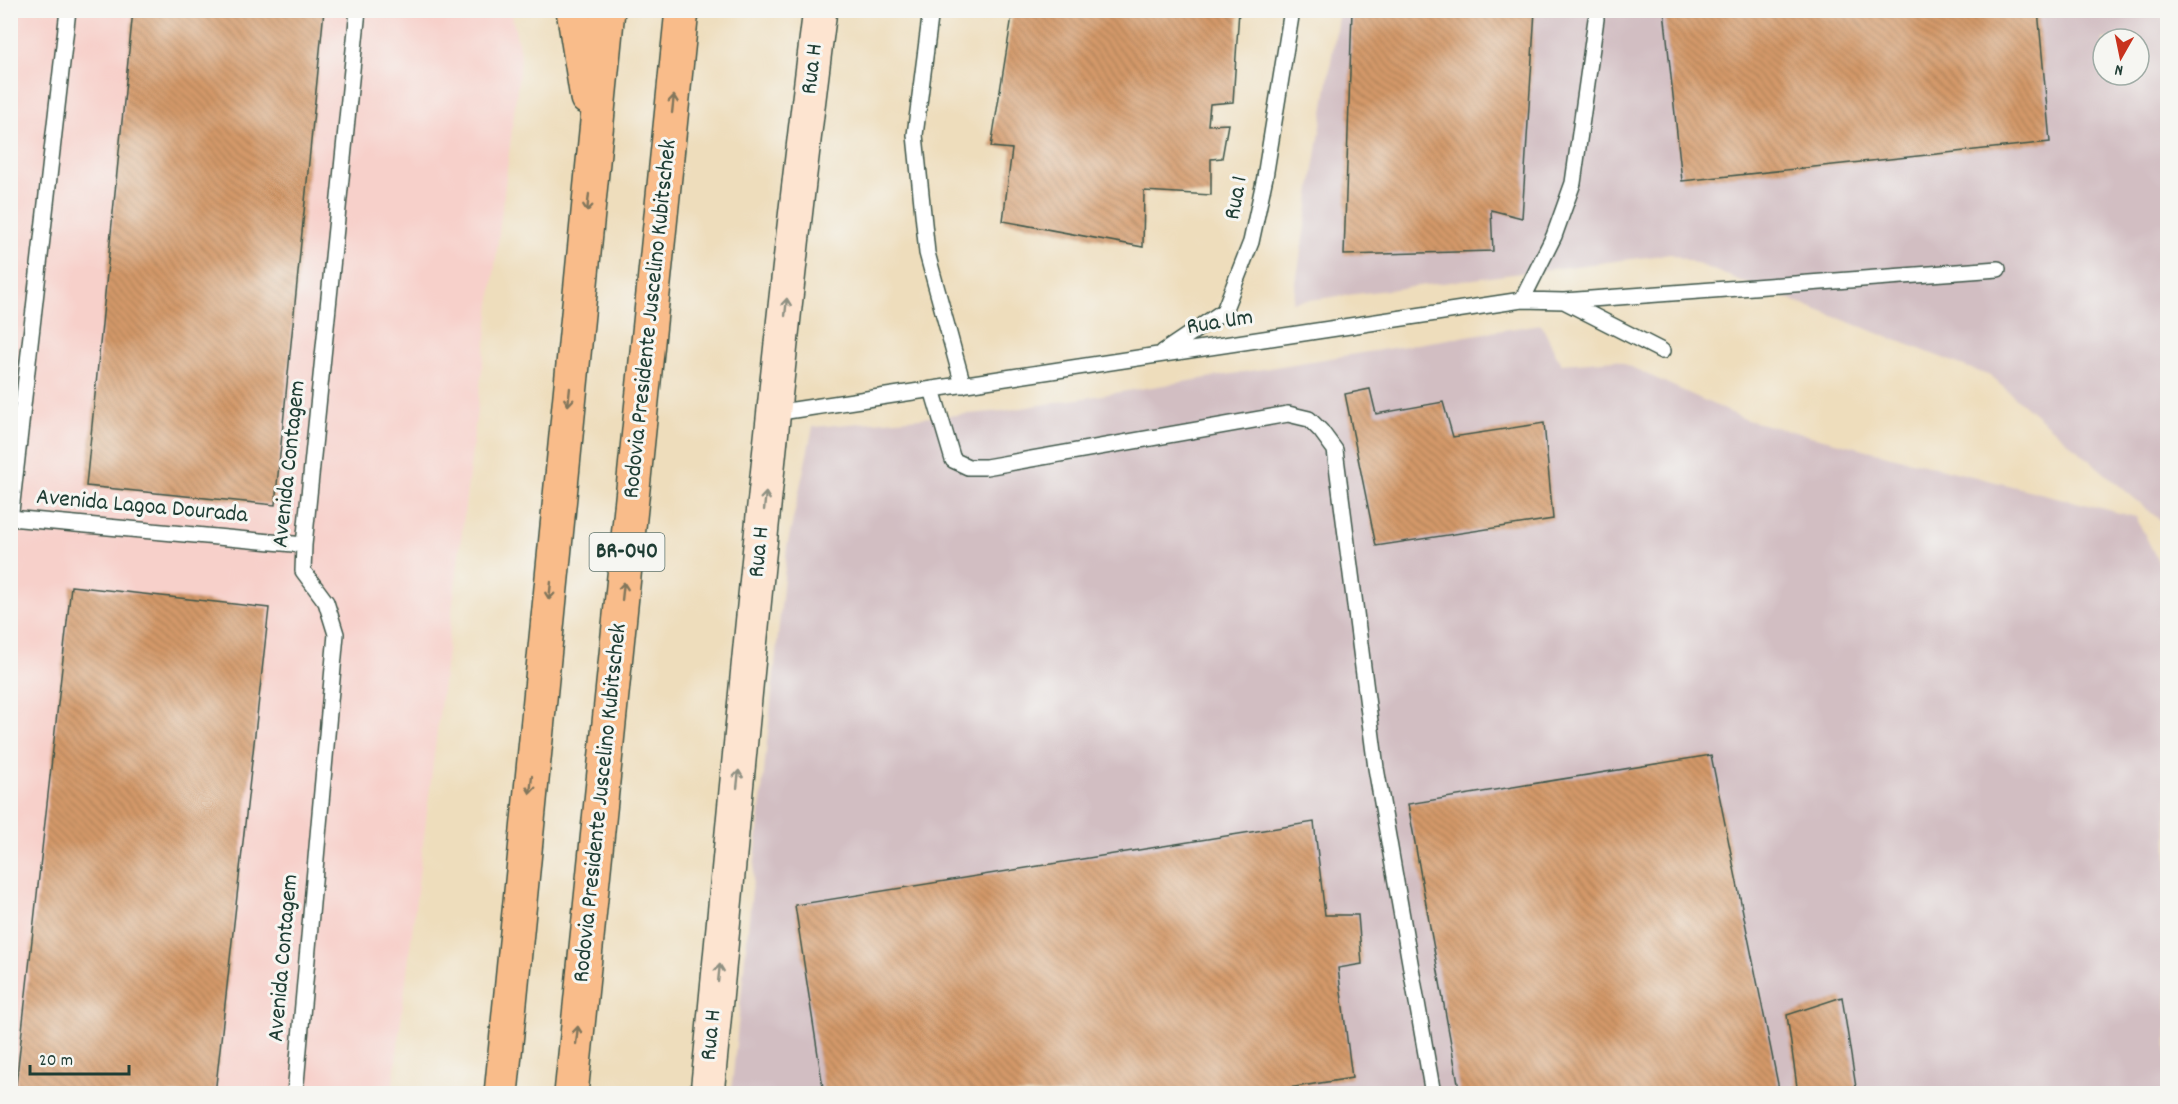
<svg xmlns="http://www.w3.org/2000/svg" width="2178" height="1104" font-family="Dekko,sans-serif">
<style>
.built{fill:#f7d0ca}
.industrial{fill:#d2bec2;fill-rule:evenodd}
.building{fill:url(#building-back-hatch)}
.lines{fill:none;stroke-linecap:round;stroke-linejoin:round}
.service-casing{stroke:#3e5548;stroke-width:18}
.secondary-casing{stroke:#3e5548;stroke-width:36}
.motorway-casing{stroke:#3e5548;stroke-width:36}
.service{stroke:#fff;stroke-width:15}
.secondary{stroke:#fde4d0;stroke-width:33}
.motorway{stroke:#f9bc8a;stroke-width:33}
.oneway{stroke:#81765b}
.oneway2{stroke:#8e9082}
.labels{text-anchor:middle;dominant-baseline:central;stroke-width:6;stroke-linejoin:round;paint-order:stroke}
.shield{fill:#f6f6f2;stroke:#60746d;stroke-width:1.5}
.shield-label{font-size:22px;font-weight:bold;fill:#1f3d34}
.street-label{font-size:24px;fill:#1f3d34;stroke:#f6f6f2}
</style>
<defs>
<pattern id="building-back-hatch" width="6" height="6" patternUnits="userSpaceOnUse" patternTransform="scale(1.5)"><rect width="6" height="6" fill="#d49969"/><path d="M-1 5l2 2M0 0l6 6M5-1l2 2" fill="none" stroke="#ab7e57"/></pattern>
</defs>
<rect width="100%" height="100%" fill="#f6f6f2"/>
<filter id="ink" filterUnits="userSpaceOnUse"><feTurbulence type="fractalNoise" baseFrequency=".0167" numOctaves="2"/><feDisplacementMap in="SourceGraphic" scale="12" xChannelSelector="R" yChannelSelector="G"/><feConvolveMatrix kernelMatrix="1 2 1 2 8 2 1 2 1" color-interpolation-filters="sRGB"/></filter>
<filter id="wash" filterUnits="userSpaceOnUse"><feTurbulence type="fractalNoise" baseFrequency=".008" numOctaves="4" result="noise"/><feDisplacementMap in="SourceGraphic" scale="24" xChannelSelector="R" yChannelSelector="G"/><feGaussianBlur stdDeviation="1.35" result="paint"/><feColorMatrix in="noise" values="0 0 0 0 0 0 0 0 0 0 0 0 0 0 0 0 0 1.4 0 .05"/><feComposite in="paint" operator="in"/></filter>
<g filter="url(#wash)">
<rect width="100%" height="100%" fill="#eeddbc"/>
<path class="built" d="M10,11H511L521,57L392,1093H11Z"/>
<path class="industrial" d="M1339,11H2167V526L1990,376L1671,254L1293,302ZM2103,39H2139V75H2103Z
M1541,324L1561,364L1616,360L1747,420L2136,517L2167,579V1093L731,1094L787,547L813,427L1003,411Z"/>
<g id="blocks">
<path class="building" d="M133,10H324L275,505L86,486Z
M1013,10H1239L1233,102L1210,104L1208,125L1228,124L1222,158L1211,159V195L1144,191L1143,247L1003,221L1012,149L991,147Z
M1352,10H1535L1522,218L1491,210L1493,251L1344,255Z
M1664,10H2038L2050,142L1682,181Z
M1370,389L1376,414L1443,402L1453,437L1544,423L1553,519L1376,546L1345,394Z
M71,586L269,608L215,1094H15Z
M1711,755L1780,1094H1460L1408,804Z
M1314,822L1325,915H1358L1362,964L1338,968L1352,1078L1251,1094H824L795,905Z
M1842,997L1857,1094H1798L1787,1015Z"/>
</g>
</g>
<g filter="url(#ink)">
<use href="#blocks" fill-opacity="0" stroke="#3e5548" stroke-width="1.5"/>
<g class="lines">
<g class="service-casing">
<path id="service" d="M931,10L915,135L927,253L963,385
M1522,300L1554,236L1573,183L1596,19
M1564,301L1998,269
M1163,352L1224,311L1251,242L1265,177L1292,10
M932,389L953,460L968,467H986L1288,414L1309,419L1321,431L1335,450L1376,768L1433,1094
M774,413L1522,300L1564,301L1662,351
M10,518L304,545
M10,520L68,10
M295,1094L336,634L326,602L303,571L304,545L358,10"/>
</g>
<g class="secondary-casing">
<path id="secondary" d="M707,1094C742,732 774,371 820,10"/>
</g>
<g class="motorway-casing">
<path id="motorway" d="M573,10L587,98
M501,1094L608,10
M571,1094L682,10"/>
</g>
<use href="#service" class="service"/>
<use href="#secondary" class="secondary"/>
<use href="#motorway" class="motorway"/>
</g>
<defs><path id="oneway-shaft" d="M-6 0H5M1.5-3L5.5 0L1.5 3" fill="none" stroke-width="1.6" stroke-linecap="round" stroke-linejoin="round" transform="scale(1.5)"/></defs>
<g class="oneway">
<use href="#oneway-shaft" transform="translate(673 104) rotate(-84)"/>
<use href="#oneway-shaft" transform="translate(588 203) rotate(96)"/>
<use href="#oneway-shaft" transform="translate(569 397) rotate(96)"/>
<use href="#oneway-shaft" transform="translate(550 591) rotate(96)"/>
<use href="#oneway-shaft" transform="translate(623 591) rotate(-84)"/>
<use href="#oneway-shaft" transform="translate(531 785) rotate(96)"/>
<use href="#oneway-shaft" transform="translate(577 1035) rotate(-84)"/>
</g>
<g class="oneway2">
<use href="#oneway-shaft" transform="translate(786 307) rotate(-84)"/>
<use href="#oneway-shaft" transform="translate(765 501) rotate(-84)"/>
<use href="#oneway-shaft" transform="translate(738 779) rotate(-84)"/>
<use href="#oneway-shaft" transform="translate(719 973) rotate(-84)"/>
</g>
</g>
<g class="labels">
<rect class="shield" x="589.5" y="533" width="75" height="38" rx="4.5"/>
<g class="shield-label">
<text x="627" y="552">BR-040</text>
</g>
<g class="street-label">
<text transform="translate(813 69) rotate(-83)">Rua H</text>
<text transform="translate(1237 198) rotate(-79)">Rua 1</text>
<text transform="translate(651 319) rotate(-84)">Rodovia Presidente Juscelino Kubitschek</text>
<text transform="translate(1220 323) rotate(-9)">Rua Um</text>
<text transform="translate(290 464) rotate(-84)">Avenida Contagem</text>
<text transform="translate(142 507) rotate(5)">Avenida Lagoa Dourada</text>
<text transform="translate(760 552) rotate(-84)">Rua H</text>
<text transform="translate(601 803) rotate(-84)">Rodovia Presidente Juscelino Kubitschek</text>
<text transform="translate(284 958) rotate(-85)">Avenida Contagem</text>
<text transform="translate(712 1035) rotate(-84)">Rua H</text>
</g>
</g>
<rect width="2178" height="1104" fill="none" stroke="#f6f6f2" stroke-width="36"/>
<g transform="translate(2121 57) rotate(189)"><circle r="28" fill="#f6f6f2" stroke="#a0aca6" stroke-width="1.5"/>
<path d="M0-4.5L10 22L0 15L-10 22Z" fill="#c8321e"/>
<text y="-9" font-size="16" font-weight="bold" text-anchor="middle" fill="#1f3d34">N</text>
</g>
<path d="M30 1065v9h99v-9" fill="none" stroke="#1f3d34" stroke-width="3"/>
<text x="39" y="1065" font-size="18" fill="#1f3d34" stroke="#f6f6f2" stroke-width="4.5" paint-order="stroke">20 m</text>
</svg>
